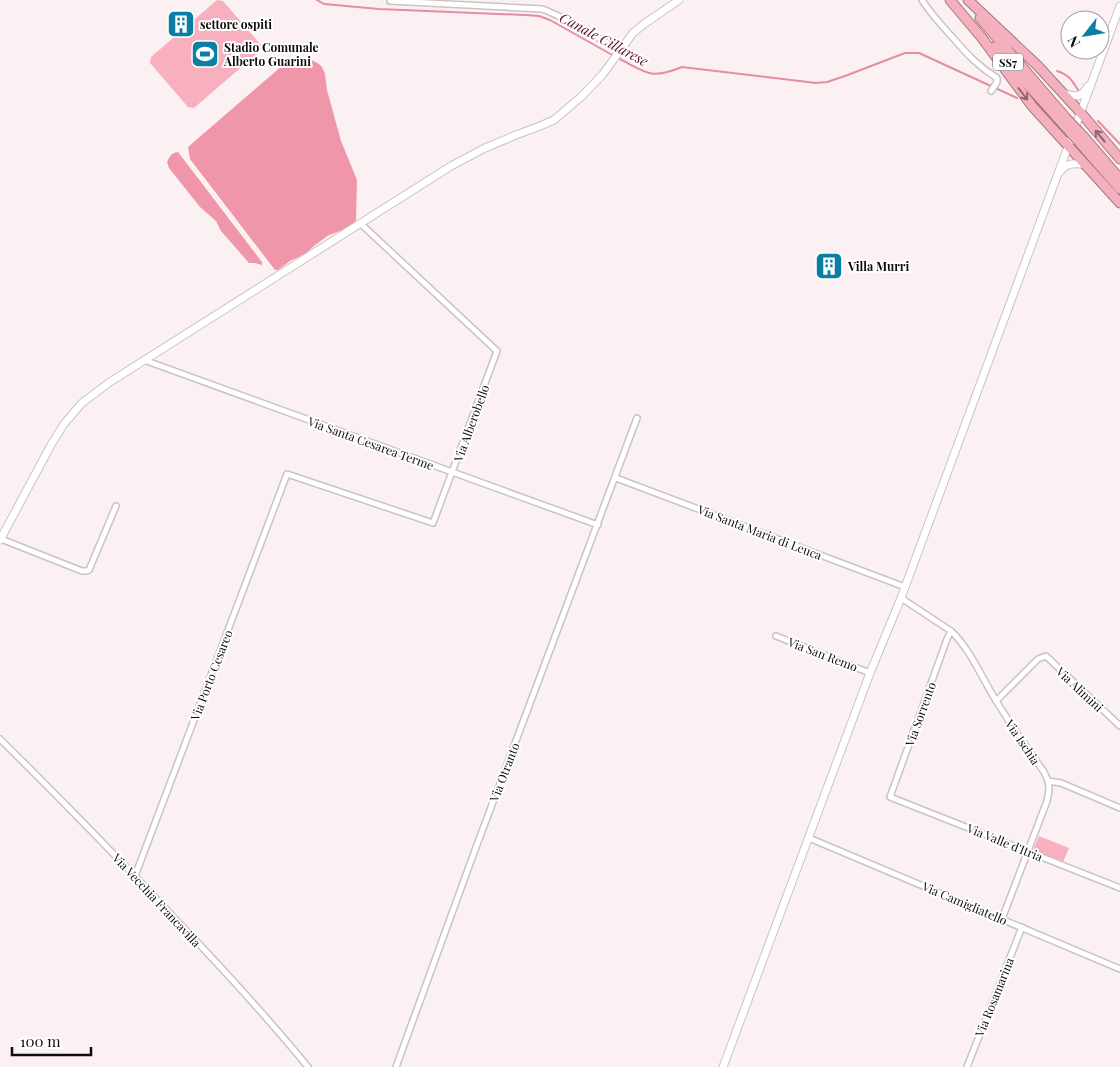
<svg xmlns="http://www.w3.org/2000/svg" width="1120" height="1067" font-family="'Playfair Display',serif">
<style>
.green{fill:#f8b0bf}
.forest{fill:#ef96aa}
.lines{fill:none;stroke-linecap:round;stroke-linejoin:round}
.stream{stroke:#e58da1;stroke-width:2}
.street-casing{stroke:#ccc2c4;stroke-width:8}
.secondary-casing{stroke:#ccc2c4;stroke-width:9}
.highway-casing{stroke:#a47680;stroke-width:11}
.street{stroke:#fff;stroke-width:5}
.secondary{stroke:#fff;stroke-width:7}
.highway{stroke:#f5b0be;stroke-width:9}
.highway-bridge-casing{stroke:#a47680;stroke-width:11;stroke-linecap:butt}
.highway-bridge{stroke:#f5b0be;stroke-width:9}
.oneway{stroke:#8d666e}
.labels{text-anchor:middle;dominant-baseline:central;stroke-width:4;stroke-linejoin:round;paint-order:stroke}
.shield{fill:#fff;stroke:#565455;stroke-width:1}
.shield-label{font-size:11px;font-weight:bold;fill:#0e0b0c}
.poi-label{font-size:12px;font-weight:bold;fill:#0e0b0c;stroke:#fff;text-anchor:start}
.street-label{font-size:12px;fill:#0e0b0c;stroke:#fff}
.water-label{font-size:14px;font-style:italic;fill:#5d0e2a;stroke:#fff}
</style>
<rect width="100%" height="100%" fill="#fbf1f3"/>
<path class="green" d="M217,0L223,1L261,45L260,51L194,108L188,107L150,63L151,57Z
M1039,836L1069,848L1063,862L1033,850Z"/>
<path class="forest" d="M304,58H308L319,64L322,67L325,74L327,90L341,141L357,180L356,220L351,227L329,235L315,245L305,254L290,261L278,270H275L190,159L188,147L283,65L293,64Z
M178,152L262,262V265L255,263H249L221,231L216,221L200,207L169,168L167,162C170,156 171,153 178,152Z"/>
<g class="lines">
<path class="stream" d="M317,0L324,4L379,9L525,15L539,16L550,20L614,56
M618,58C647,73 650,80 682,67L816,83L827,82L845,76L905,53H919L1017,98
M1057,71C1069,75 1072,80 1078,90
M1098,121L1120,144"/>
<g class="street-casing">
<path id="street" d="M922,0C931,14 942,26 954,39C967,54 979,67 997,78V82L991,91
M390,1L542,9C570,19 593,37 620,49
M144,360L598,525
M616,478L905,587
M1,539L82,571H87L89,570L116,506
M901,598L951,631C970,649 981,676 995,699C1010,724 1027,748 1044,772C1050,784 1050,788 1047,801L1002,919
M951,631L947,639L890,797L1120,888
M776,636L870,673
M996,701L1038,659L1046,656L1120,726
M0,739C61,799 121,861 179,923C224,970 267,1017 308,1067
M1048,781L1061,783L1120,808
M809,838L1120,969
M135,876L287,474L433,523L497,351L361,224
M396,1067L475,850L637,418
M967,1067L1022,927"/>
</g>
<g class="secondary-casing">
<path id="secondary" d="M1064,93C1076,98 1082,97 1088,86
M1060,172C1067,162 1073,164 1084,164
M0,540L51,445L64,424L82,403L110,382L451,166L485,148L516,135L540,126L554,120L582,96L603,74L633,33L644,24L679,0
M723,1067L870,673L901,598L1120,6"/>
</g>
<g class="highway-casing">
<path id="highway" d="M950,0L982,38L1032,106L1120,203
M968,0L1038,66L1081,113L1120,159
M980,18L1066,118
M994,47L1063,124
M1084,137L1120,179
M1080,143L1120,189"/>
</g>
<use href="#street" class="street"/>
<use href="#secondary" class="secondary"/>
<use href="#highway" class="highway"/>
<g class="highway-bridge-casing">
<path id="highway-bridge" d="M1066,118L1084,137
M1063,124L1080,143"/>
</g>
<use href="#highway-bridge" class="highway-bridge"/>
</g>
<defs><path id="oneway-shaft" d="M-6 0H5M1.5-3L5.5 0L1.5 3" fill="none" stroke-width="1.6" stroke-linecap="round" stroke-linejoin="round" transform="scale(1.25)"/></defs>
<g class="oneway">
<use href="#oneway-shaft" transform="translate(1023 94) rotate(53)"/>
<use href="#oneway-shaft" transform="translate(1100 136) rotate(-130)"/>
</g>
<defs>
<g id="building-square" transform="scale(1.4375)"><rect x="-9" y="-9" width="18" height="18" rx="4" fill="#0a7fa6" stroke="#fff"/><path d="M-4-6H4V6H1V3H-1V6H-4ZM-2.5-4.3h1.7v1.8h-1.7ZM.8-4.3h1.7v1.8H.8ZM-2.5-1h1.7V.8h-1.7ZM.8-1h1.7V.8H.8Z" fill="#fff"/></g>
<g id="stadium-square" transform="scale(1.4375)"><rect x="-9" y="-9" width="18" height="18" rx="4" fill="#0a7fa6" stroke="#fff"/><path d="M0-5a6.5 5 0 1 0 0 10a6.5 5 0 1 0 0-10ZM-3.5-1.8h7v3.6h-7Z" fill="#fff"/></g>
</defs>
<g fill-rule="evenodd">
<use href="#building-square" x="181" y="24"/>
<use href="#stadium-square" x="205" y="54"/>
<use href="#building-square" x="829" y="266"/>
</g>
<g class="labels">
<rect class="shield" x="993" y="53.5" width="30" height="17" rx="4"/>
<g class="shield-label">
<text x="1008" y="62">SS7</text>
</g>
<g class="poi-label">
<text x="200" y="24">settore ospiti</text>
<text x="224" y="47">Stadio Comunale<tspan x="224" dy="14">Alberto Guarini</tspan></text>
<text x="848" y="266">Villa Murri</text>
</g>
<g class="street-label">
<text transform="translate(471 423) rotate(-70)">Via Alberobello</text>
<text transform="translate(371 443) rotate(20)">Via Santa Cesarea Terme</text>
<text transform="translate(760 532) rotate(21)">Via Santa Maria di Leuca</text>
<text transform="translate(823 654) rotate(21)">Via San Remo</text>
<text transform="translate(211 675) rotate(-69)">Via Porto Cesareo</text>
<text transform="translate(1080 689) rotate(43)">Via Alimini</text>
<text transform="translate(920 714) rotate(-70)">Via Sorrento</text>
<text transform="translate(1023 742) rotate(56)">Via Ischia</text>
<text transform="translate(504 772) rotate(-69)">Via Otranto</text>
<text transform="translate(1005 842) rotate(22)">Via Valle d'Itria</text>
<text transform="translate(157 900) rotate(47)">Via Vecchia Francavilla</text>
<text transform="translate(965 903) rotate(23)">Via Camigliatello</text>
<text transform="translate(994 997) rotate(-68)">Via Rosamarina</text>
</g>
<g class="water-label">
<text transform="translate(604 39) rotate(28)">Canale Cillarese</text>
</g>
</g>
<g transform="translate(1085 35) rotate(239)"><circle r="24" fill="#ffffff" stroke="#9f9d9e"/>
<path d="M0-4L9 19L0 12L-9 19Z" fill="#0a7fa6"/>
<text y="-8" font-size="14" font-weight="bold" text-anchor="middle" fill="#0e0b0c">N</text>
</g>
<path d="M12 1047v8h79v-8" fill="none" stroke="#0e0b0c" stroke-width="2.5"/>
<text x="20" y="1047" font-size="15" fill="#0e0b0c" stroke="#ffffff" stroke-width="4" paint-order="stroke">100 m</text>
</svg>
